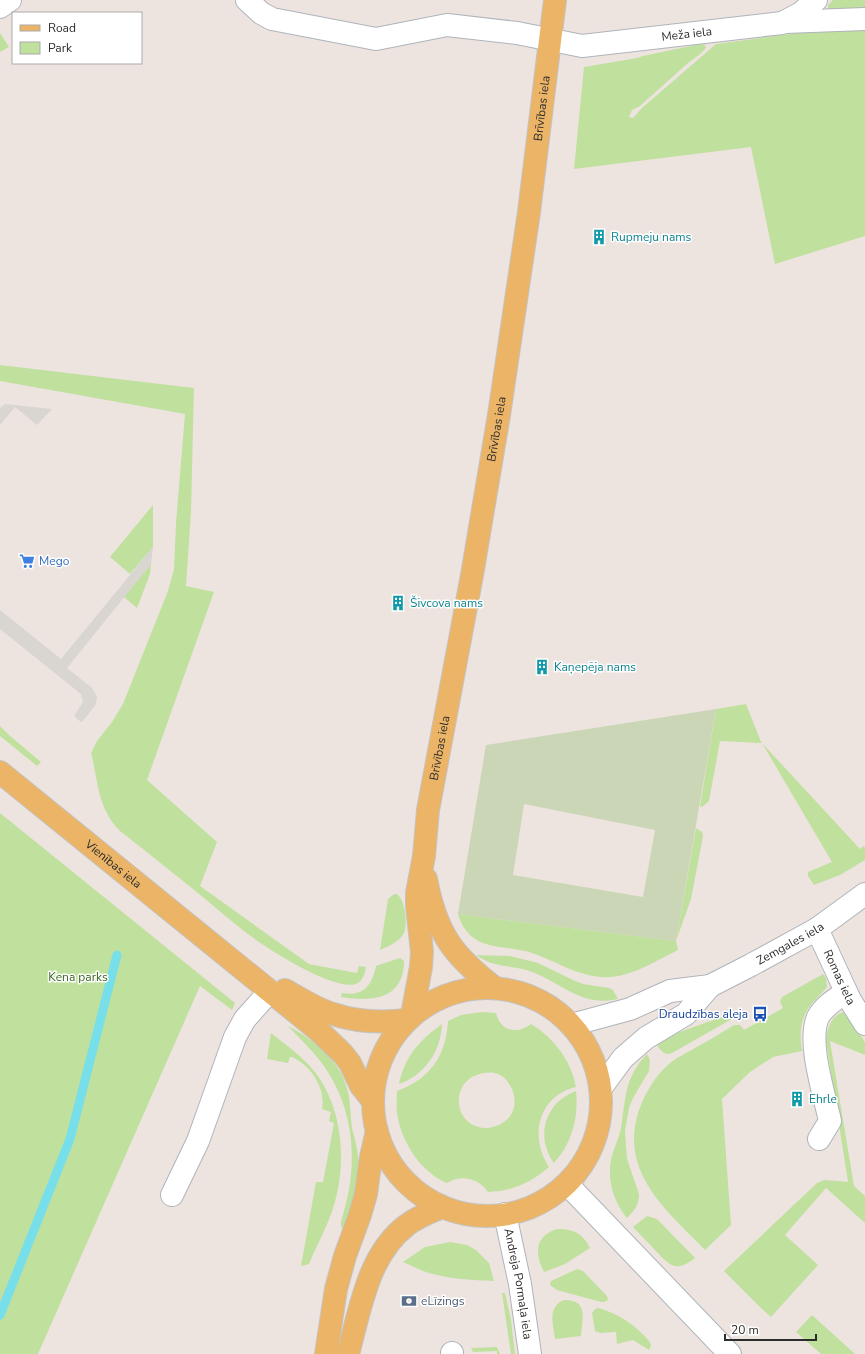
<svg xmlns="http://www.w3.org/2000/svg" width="865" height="1354" font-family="'Nunito Sans',sans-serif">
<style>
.green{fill:#c0e09e;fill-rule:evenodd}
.cemetery{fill:#cbd6b7;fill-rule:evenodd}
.plaza{fill:#d9d5d1}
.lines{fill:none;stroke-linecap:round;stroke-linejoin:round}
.stream{stroke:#77dfe9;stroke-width:9}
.minor-casing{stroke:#afb4bb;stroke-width:24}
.major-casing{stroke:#c4c4c4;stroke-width:24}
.minor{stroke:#fff;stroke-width:22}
.major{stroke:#ebb466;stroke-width:22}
.labels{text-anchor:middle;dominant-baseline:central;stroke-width:3;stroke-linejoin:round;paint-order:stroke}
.street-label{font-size:12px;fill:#2c2c2c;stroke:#fff}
.culture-label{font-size:12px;fill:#0d838f;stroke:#fff;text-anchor:start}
.shop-label{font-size:12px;fill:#366cbe;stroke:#fff;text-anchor:start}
.park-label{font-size:12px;fill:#3a661e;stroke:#fff}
.transit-label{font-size:12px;fill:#164399;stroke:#fff;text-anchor:end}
.service-label{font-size:12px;fill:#4e5e75;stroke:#fff;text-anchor:start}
</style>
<rect width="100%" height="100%" fill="#ede4df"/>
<path class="green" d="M833,0H865V10H828V5Z
M847,26L865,27V236L775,264L751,147L574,169L584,67L637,58L643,56L700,44L705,45L706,48L699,55L688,63L640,106L632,110L629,117L633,118L642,108L716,44Z
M0,33L9,47L0,52Z
M0,365L194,388L191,512L186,586L214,592L147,780L217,842L200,886L309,964L357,973L359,966L366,967C365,973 363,980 358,983C339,994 273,952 256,940C238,927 221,912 204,898C176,875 148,853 120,831C97,807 99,784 91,753L97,741L112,722L123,704L168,591L174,569L176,523L185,414L0,381Z
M153,505V547L130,574L110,557Z
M151,564L150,574L137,608L124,597Z
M746,704L761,742L860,849L864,846L865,848V860L840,875L814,885L808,876V872L832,862L762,743L720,741L709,801L702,807L700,806L716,709Z
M0,726L10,736L41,762L37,766L0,736Z
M0,813L235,1003L232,1010L200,986L38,1354H0Z
M696,828L702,832L703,836L691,899L676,941L678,950C657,960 635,975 611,977C578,979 555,959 525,951C508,947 489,948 475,939C466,933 461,924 458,914L676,941Z
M394,894H397C405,900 408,924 404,933C399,942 389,946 380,950L388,899Z
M476,955L510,956L538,963L573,980L583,984L609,988L613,990L618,999C579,1008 560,980 526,970C516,967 506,967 496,964C489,963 482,959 476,955Z
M400,958L404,961C404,1000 371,1002 341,997L342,993C364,997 372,985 376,966Z
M823,974L826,978L827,987C823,992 819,996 814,1001C800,1016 799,1032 802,1051L773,1057L750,1072L722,1099L731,1225L705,1250C667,1211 618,1172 639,1110C645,1093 655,1076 669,1064C676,1058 686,1053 695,1048C708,1041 721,1033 734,1025H740L744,1030L783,1008L780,1002L782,997Z
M482,1012L496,1013C500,1031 517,1035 531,1024C554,1038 571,1060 576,1087C538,1096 529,1137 549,1167C531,1183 512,1191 488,1192C479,1178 461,1174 447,1183C420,1172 401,1141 397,1113C396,1106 397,1098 397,1091C430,1079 446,1056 448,1021L461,1015ZM484,1073C487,1073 491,1072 494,1073C508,1075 517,1094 514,1107C510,1126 485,1134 470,1123C456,1114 455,1091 468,1080C472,1076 479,1074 484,1073Z
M844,1012L846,1013L865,1042V1055L830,1041L854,1186L865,1196V1223L826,1188L785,1235L818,1265L771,1317L762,1309L724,1271L817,1183L824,1180L848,1182L826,1041C827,1029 831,1015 844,1012Z
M733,1013L735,1017L732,1019L672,1053C665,1056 661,1051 657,1045L677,1033Z
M442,1024C441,1051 425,1075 399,1084C405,1056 419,1041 442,1024Z
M288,1026C313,1039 339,1059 347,1088C351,1101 350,1115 352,1128C354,1137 357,1146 358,1155C361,1181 354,1206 343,1229L341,1226V1221C359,1167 356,1109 321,1062C311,1049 299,1038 288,1026Z
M271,1033C286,1045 302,1056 314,1071C343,1107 347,1163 334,1205C328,1226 317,1244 309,1264L301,1266L316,1182H323L334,1123L329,1121L331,1112L322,1109C326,1088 311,1066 292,1057H290L288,1063L267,1059Z
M647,1054L650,1060L649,1071L633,1098L629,1108L625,1131L627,1159L639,1194C639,1205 634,1211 627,1218C614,1202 607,1181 611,1160C613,1149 619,1139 621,1128C626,1098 624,1078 647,1054Z
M576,1091C579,1116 572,1144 554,1163C549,1157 547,1150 545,1143C541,1119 554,1099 576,1091Z
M647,1216L657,1219L695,1258C676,1273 670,1266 655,1250C648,1242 640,1235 633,1227Z
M557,1229C572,1228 584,1234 590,1248L565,1264L544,1272C534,1253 535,1236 557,1229Z
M450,1242L467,1245L476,1250L489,1263L494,1281C471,1280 446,1279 423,1271C416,1268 410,1265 403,1262L425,1247Z
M577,1269L583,1271L607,1296L608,1300L604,1302H601L557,1290L550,1285L551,1281Z
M502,1293H505L511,1320L515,1354H511Z
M564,1300C589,1300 582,1318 581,1336L555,1339C553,1324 547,1307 564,1300Z
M598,1308C618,1313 637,1326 650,1342L651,1346L649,1350L633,1340L617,1344L616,1332L600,1333L595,1331L592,1313L595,1309Z
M812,1315L855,1354H821L796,1332Z
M497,1347L500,1354H497V1351L473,1352L471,1348Z"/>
<path class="cemetery" d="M716,709L676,941L458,914L486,745ZM524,804L655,830L643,897L513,875Z"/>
<path class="plaza" d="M5,404L52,409L37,425L15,407L0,425V408Z
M153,547L151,564L67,668L92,688L97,697L96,704L83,721L81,722L74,716L83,702L81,694L0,629V610L61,659Z"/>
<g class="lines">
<path class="stream" d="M0,1315L70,1139L117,955"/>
<g class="minor-casing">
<g id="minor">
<path id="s1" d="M247,0L261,13L272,19L376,39L447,25L517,33L582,46L782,23L801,13L816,0"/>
<path d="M0,7L10,0"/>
<path d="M785,22L865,19"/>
<path id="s2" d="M817,929L850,1000L865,1024"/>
<path id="s3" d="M571,1025L630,1009L670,991L710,986L751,965L817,929L865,894"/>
<path d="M601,1088L623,1058L631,1051L646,1038L686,1014L710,986"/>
<path d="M819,1139L830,1121C824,1093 807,1042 818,1017C824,1006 836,999 846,992"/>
<path d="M567,1184L730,1354"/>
<path d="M172,1195L198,1141L235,1037L245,1019L270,991"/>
<path id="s4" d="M505,1214L520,1284L530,1354"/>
<path d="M452,1354V1353"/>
</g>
</g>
<g class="major-casing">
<g id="major">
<path id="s5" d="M0,772L319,1031L343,1054L350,1063L361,1086L373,1101"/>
<path d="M426,879C436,932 452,955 494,987"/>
<circle cx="487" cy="1102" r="114"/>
<path d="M285,990C301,999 316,1009 333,1014C357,1022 382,1023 407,1020"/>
<path id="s6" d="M412,1015L421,967L422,952L417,906V893L424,856L428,810L472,575L499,415L529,212L555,0"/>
<path d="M326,1354L336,1289L345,1256L360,1215L366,1194L371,1157L377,1131"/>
<path d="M348,1354C360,1310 368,1254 407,1225C417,1217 431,1212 442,1207"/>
</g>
</g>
<use href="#minor" class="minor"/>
<use href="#major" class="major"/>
</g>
<defs>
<g id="building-bare" transform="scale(1.2)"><path d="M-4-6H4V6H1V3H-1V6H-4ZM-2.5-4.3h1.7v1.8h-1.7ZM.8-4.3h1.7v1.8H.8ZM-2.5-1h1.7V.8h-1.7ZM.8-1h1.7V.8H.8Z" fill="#0f9aa8" stroke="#fff" stroke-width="2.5" paint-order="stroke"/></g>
<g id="supermarket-bare" transform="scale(1.2)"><path d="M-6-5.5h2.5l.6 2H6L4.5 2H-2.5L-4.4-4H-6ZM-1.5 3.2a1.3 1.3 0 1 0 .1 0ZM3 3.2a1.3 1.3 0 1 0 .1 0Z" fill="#3f7fe0" stroke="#fff" stroke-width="2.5" paint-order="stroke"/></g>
<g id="bus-bare" transform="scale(1.2)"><path d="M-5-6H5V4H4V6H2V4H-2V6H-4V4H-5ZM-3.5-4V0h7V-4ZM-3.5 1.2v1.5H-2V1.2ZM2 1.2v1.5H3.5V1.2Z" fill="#1a4fb4" stroke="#fff" stroke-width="2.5" paint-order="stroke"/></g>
<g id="bank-bare" transform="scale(1.2)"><path d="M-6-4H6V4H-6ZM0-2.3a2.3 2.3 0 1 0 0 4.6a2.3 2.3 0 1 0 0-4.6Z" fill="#5c6f8a" stroke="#fff" stroke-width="2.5" paint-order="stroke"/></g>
</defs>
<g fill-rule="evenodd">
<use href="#building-bare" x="599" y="237"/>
<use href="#supermarket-bare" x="27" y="561"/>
<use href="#building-bare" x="398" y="603"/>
<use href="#building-bare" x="542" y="667"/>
<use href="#bus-bare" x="760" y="1014"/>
<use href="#building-bare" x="797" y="1099"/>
<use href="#bank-bare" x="409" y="1301"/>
</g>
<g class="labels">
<g class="street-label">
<text stroke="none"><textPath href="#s1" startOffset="452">Meža iela</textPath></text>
<text stroke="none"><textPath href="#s6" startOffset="918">Brīvības iela</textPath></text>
<text stroke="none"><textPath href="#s6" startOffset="594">Brīvības iela</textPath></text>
<text stroke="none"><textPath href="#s6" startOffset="270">Brīvības iela</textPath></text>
<text stroke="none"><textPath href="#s5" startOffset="146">Vienības iela</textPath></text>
<text stroke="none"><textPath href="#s3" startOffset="236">Zemgales iela</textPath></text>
<text stroke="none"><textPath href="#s2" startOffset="53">Romas iela</textPath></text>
<text stroke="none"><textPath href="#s4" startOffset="71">Andreja Pormaļa iela</textPath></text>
</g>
<g class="culture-label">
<text x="611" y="237">Rupmeju nams</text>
<text x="410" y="603">Šivcova nams</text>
<text x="554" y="667">Kaņepēja nams</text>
<text x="809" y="1099">Ehrle</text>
</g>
<g class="shop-label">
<text x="39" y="561">Mego</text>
</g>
<g class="park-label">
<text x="78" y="977">Kena parks</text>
</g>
<g class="transit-label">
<text x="748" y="1014">Draudzības aleja</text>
</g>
<g class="service-label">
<text x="421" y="1301">eLīzings</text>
</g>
</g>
<rect x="12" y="12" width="130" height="52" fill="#ffffff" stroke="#ababab"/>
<rect x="20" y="25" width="20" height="6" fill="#ebb466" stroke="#ababab"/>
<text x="48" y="32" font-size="12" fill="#2c2c2c">Road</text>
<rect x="20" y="42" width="20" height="12" fill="#c0e09e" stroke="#ababab"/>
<text x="48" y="52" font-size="12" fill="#2c2c2c">Park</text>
<path d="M725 1334v6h91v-6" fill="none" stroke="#2c2c2c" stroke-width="2"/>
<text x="731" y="1334" font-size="12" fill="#2c2c2c" stroke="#ffffff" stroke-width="3" paint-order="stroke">20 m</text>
</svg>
